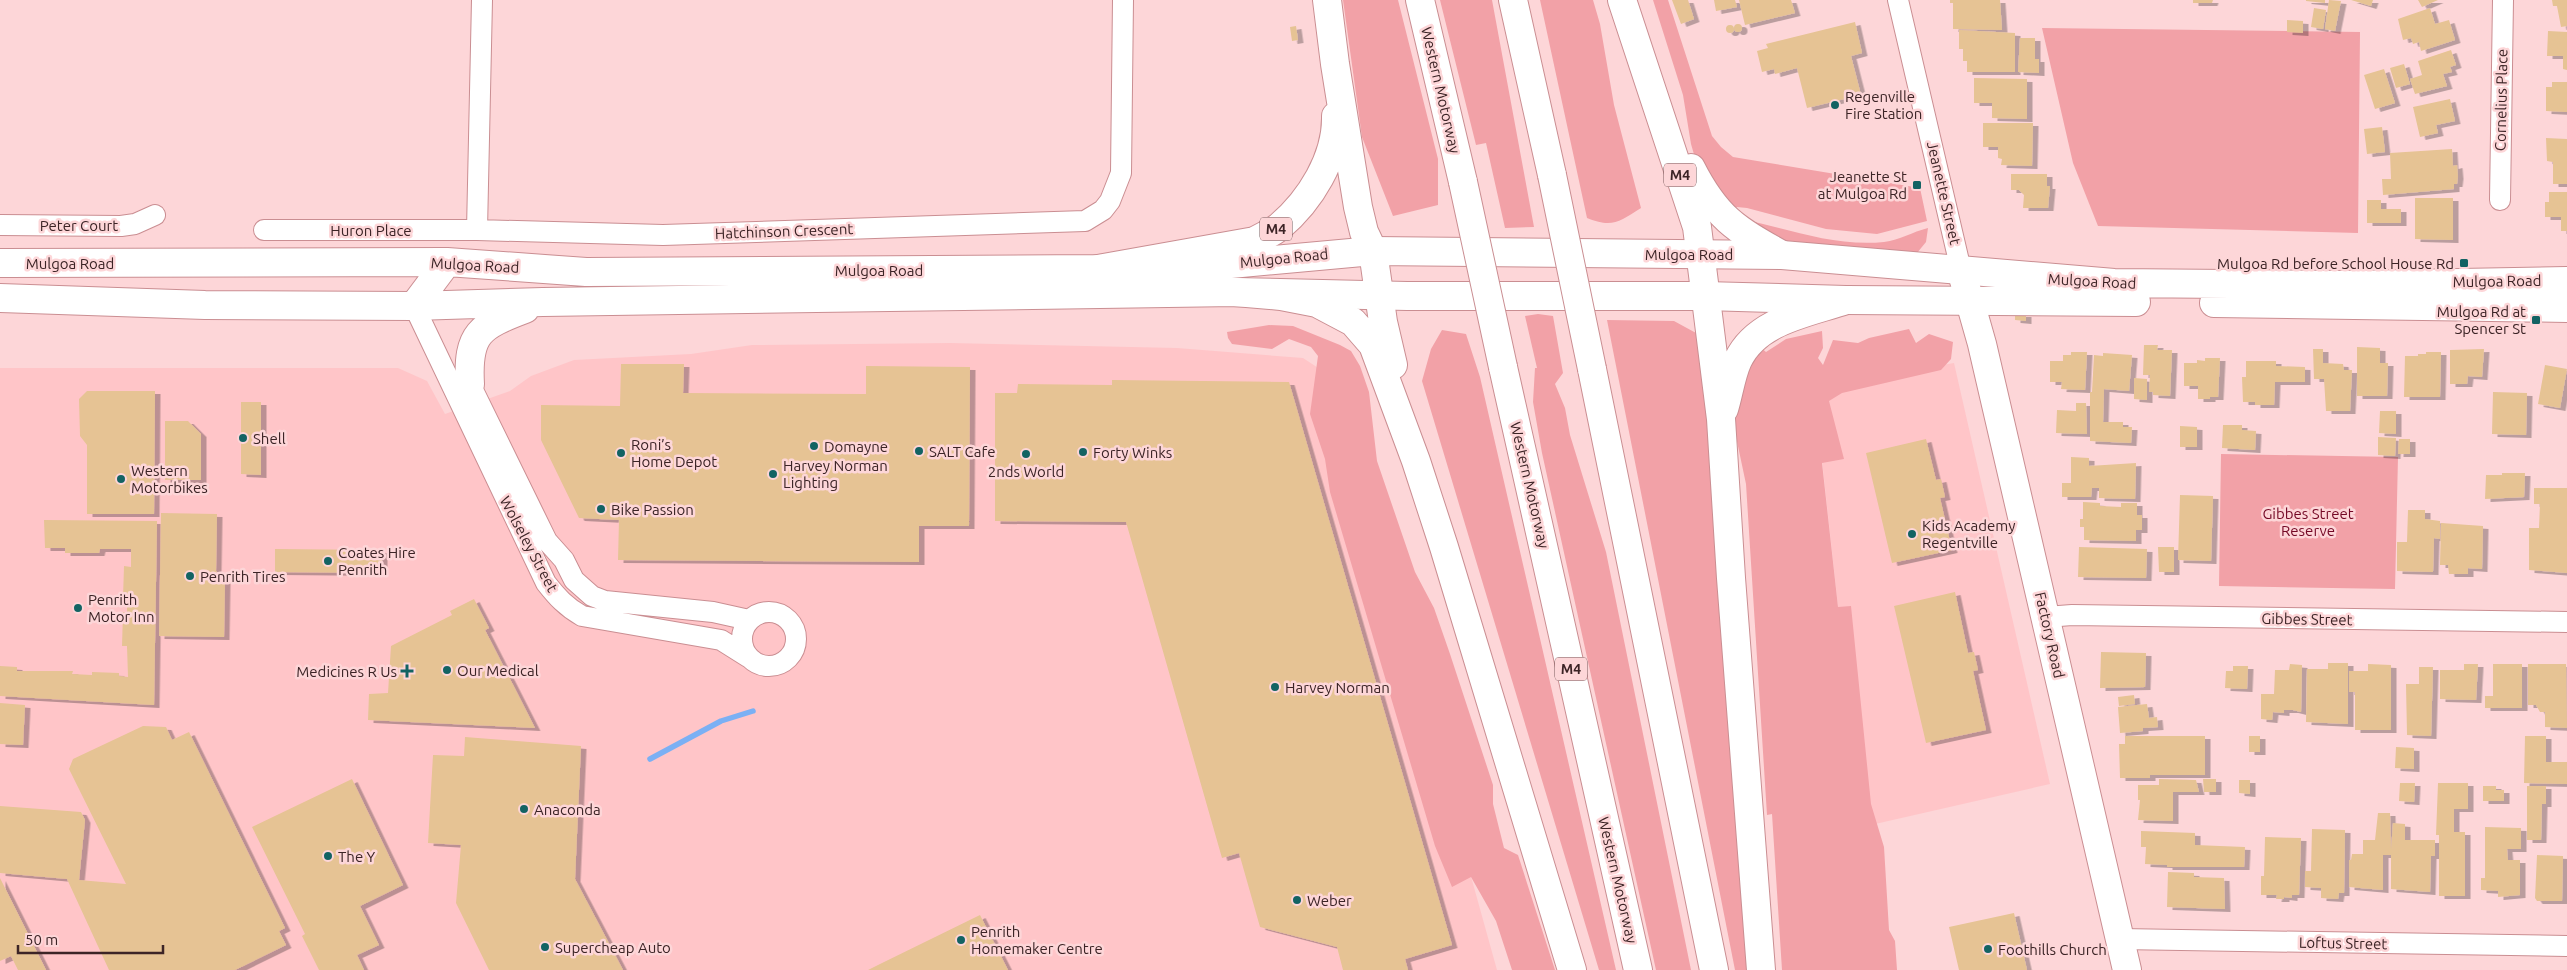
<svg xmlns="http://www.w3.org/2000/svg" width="2567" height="970" font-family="Ubuntu,sans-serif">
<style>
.built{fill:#ffc5c8}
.green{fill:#f2a1a7}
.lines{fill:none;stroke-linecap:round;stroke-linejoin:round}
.stream{stroke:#7bb0f4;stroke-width:5.5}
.building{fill:#e6c394;filter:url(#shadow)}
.street-casing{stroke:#ca8e92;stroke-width:22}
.secondary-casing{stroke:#ca8e92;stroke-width:30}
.primary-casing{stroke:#ca8e92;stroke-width:30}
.highway-casing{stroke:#ca8e92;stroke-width:30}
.street{stroke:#fff;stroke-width:20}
.secondary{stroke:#fff;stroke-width:28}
.primary{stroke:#fff;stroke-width:28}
.highway{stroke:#fff;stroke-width:28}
.highway-bridge-casing{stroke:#ca8e92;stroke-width:30;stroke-linecap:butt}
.highway-bridge{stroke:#fff;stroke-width:28}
.poi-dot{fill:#136363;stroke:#fdd6d8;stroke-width:2}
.labels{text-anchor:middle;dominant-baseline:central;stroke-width:5;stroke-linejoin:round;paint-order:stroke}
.shield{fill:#fdd6d8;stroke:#76595b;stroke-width:1}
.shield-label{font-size:14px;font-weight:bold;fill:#3c2426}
.street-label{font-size:15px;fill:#3c2426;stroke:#fdd6d8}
.poi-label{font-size:15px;fill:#3c2426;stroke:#fdd6d8;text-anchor:start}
.park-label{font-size:15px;fill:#740825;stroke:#fdd6d8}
</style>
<defs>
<filter id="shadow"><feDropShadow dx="5.5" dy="3" stdDeviation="0" flood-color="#0004"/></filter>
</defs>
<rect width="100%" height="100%" fill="#fdd6d8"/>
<path class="built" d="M950,343L1177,348L1303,358L1332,377L1497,970H0V368H398L427,381L445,414L510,391L531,376L574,360L691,354L752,345Z
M1954,363L2050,784L1862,827L1814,387Z"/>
<path class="green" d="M1343,0H1398L1438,159V205L1393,216L1362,137Z
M1440,0H1492L1534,227L1505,228L1486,143L1476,145Z
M1540,0H1593L1600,24L1614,105L1641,208C1619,222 1612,228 1587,218Z
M1653,0H1668L1712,136L1721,147L1733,157L1920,188L1927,221L1877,234L1826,229L1747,208L1737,207L1727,213L1700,175L1691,144L1683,95Z
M2042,28L2360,32L2358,233L2098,226L2073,163Z
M1742,219C1789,229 1835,247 1884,242C1900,240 1912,232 1928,228L1926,242L1917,253L1786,244Z
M1538,314L1553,316L1563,373L1555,384L1565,408L1570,435L1606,552L1691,970H1656L1542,453L1533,402L1535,368H1537L1525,316Z
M1607,320L1674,321L1696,333L1705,360L1754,970H1735Z
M1269,325L1293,326L1340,345L1351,351L1360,366L1369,392L1377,461L1415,572L1434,608L1450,654L1493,785V804L1504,848L1518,855L1555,970H1512L1496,921L1471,877L1452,887L1435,846L1330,492L1325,459L1310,414L1318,356L1311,347L1289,339L1272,349L1232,344L1228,338L1227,332Z
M1909,329L1916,343L1929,334L1953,342L1951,359L1941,370L1842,393L1829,401L1844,459L1822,463L1838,607L1851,606L1871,804L1884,847L1889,930L1895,941L1897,970H1782L1772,814L1767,815L1746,484L1735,432V395L1759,346L1766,352L1786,339L1822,331L1823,348L1818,358L1823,365L1833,340L1858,343L1869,338Z
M1442,330L1466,334L1480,377L1616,970H1599L1422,381L1431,349Z
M2221,454L2398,457L2395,589L2219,586Z"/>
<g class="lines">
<path class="stream" d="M650,759L721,721L753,711"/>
</g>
<path class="building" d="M1672,0H1688L1694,19L1681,24Z
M1714,0H1735L1737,7L1716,11Z
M1739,0H1791L1795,13L1745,25Z
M1950,0H2000L2002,30L1953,29V3H1950Z
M2193,0H2213L2212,3H2193Z
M2306,0H2325V3L2306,1Z
M2329,0L2341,1L2335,31L2325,29Z
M2351,0H2373L2371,6Z
M2418,0H2438L2422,7Z
M2552,0H2567V26L2561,27L2557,6H2553Z
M2314,8L2326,10L2323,29L2311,27Z
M2430,8L2435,24L2449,20L2455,40L2421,51L2419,42L2413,44L2411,38L2403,40L2398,19Z
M2287,20L2303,21V33L2287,32Z
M1855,22L1862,53L1851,56L1861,95L1807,108L1797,68L1775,74L1774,69L1762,72L1757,51L1768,48L1766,44Z
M1734 28a4 4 0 1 1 8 0a4 4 0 1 1-8 0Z
M1726 29a4 4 0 1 1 8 0a4 4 0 1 1-8 0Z
M1296,26L1298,40L1292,41L1290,27Z
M1959,30L2015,33V72H1967V61H1963V49H1959Z
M2548,31L2567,32V70L2563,69V56H2547Z
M2020,38H2035V59H2039V73L2018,72Z
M2451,50L2456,65L2450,67L2452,72L2443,74L2447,86L2415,94L2410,79L2422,75L2418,61Z
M2404,64L2410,84L2396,88L2390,68Z
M2384,69L2395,103L2375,109L2364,75Z
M1974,78L2027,79V119L1992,118V103H1974Z
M2552,82H2567V112L2546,111V87H2552Z
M2450,99L2455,121L2436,125L2438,133L2420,137L2413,107Z
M1983,123H2033L2032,166L2001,165L2002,159L1998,158V147H1983Z
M2382,127L2385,152L2367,154L2364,129Z
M2546,138L2567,139V184H2553V162L2547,161Z
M2452,149L2453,166L2457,165L2458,176L2457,184H2454V189L2383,195L2382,179H2391L2390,153Z
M2011,174H2047V186H2050L2048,208H2023L2024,195L2019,190H2011Z
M2549,192H2567V231H2561V217H2545V202H2549Z
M2415,198H2453V240L2415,239Z
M2367,200H2381V209H2401V223H2367Z
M2015,314H2026V321L2015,320Z
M2144,345H2158L2157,350H2172L2170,396L2153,395V392H2149L2150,375H2143Z
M2357,347L2380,348V363H2388L2387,396H2357Z
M2313,349H2323V363L2343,364L2344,370H2352L2350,411H2326L2324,379H2314Z
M2484,349L2482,377L2468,376L2467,384H2450V350Z
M2071,352H2087L2085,390L2061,389L2062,382H2050V361H2063V355H2071Z
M2426,352H2441L2440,397H2404L2405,356H2418V354H2426Z
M2103,353L2132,355L2129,391L2104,389L2103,422H2123V427H2132L2131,443L2090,441V392H2092L2094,355L2103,356Z
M2205,358H2220L2218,397H2210V399H2198V386H2184V363H2197V360L2205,361Z
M2246,361H2276V366L2305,367V382H2275L2274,405H2255V402H2243L2242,377H2246Z
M621,364H684L683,393L866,394V366L970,367L969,526H919V562L618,560L619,520L579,518L541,440V405L620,406Z
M2545,365L2567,369L2560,408L2538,404Z
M2134,378L2147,379V400L2134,399Z
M1112,380L1289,382L1452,945L1405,959L1408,970H1343L1337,947L1260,927L1239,853L1222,858L1126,522L995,521V393H1017L1018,384L1112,385Z
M87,391H155L154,514H87V445L80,436L79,399Z
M2493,392L2527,393L2526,435L2492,434Z
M241,402H261V475L241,474Z
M2076,403H2086L2087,434L2056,433L2057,410L2076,411Z
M2380,411H2396V434L2379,433Z
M165,421H188L201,434V480H165Z
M2223,425H2242V430L2256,431L2255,450L2222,448Z
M2180,426L2197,427V447H2180Z
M2378,437L2396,438L2395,456L2378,455Z
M1926,439L1936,480L1941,479L1945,497L1940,498L1952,550L1892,563L1866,453Z
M2399,439H2410V454H2398Z
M2071,457L2089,458V466L2136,463L2135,499L2099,498V488H2092L2091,497H2062V483H2071Z
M2502,473H2525L2524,497L2485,499L2486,475H2502Z
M2534,488H2567V573L2529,570V528H2539L2540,504H2534Z
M2180,495L2213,496L2211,561L2178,560Z
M2083,502L2100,503V506L2121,507V503H2137V515H2142V530H2136V541L2084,540V527H2080V519H2083Z
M2408,510H2425V519L2440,521V539L2434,538L2433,572L2397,571V542H2407Z
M161,513L217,514L216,571L225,580L224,637L159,636Z
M44,520L157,521L154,705L0,696V666L17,667V671H73L72,674L92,675V672L119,673V676L128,677L127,646H122L123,612H127V598H123L124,566L131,567V549H100L99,553H65V548H45Z
M2441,523L2483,526L2482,569L2468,568V574H2449L2448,565H2440Z
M2079,547L2147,549L2146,578L2078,577Z
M2158,547H2174V572H2159Z
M275,549L382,550V573L275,572Z
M1955,592L1968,653L1974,652L1978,670L1973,671L1986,730L1926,743L1894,606Z
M474,599L489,628L485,630L535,728L368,720L369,694L388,693L391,646L452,615L450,611Z
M2101,652L2146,653L2145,687L2100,688Z
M2328,663H2348V724L2306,722L2307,669H2328Z
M2290,664L2302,665L2301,712L2293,710H2284V713L2273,712L2272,720L2261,719V694H2274L2275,670H2289Z
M2368,664L2391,665V730H2355V692H2349V671H2368Z
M2464,664H2478L2476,700L2440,699V670H2464Z
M2493,664H2522V708H2485V696H2493Z
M2528,664H2566L2567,728L2545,727V712H2540L2536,705H2528Z
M2233,666H2248L2247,689L2225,688L2226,671H2233Z
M2419,667H2433L2431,736L2407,735L2406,684H2419Z
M2134,695L2135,704L2119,706L2118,697Z
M0,703L25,705L23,745L0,744Z
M2147,704L2149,718L2157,717L2158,727L2143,728V731L2120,733L2118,707Z
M143,726L166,727L172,740L189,732L285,928L279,931L286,945L235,970H109L67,879L0,873V806L81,812L85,820L79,880L126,884L69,769L73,759Z
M2125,736H2205V775H2150V778H2120L2119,744H2125Z
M2249,736H2260V752H2249Z
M2525,736H2546V762H2567V784L2524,783Z
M465,737L581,746L575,879L623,970H489L456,903L461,845L428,843L433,755L464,756Z
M2396,747L2414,748V769L2395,768Z
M352,779L403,885L360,906L379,945L357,955L364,970H319L302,936L305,934L252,827Z
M2159,779L2196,780L2199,792H2173V821L2138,820L2140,800H2138V785H2159Z
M2203,779H2216V792H2204Z
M2239,780H2250V794L2239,793Z
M2400,783H2415L2414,802L2399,801Z
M2438,783H2468V809H2454V832H2465V896H2439V835H2436Z
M2483,786H2496V790H2504V801H2483Z
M2527,786H2546V804H2542L2541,840H2527Z
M2378,813H2390L2391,850L2393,823L2405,824V840H2435V856H2431L2430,892L2391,889V855H2383V890L2349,887V860H2351L2352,854H2363V840H2375Z
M2485,827L2521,828V849H2507L2508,860H2520V895L2498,897V891L2481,890V878H2485Z
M2312,829L2345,830L2344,893H2339L2338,899L2321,898V888L2305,887V871H2311Z
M2141,831L2195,833V845L2245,847L2244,867H2167V865L2145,864L2146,847H2141Z
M2265,837L2301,838L2299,895H2292V898L2284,897V899H2276L2277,895H2261V876H2264Z
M2537,855L2563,856L2562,901H2537L2535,898Z
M2168,872L2194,873V877L2224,878L2225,909L2167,907Z
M0,878L46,970H18L11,956L0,961Z
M2014,913L2027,970H1959L1949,927Z
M980,915L1008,970H868L880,964Z"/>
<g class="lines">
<g class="street-casing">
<path id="street" d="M1898,0L1961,270
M2500,200L2503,0
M0,225L121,226L135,224L155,215
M264,230H477L663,235L1085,221L1103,210L1110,201L1121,173L1123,0
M477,230L482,0
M414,306L546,583C557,597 566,607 582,616L721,640L748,657
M470,384L547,541L564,560L574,580L592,596L605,601L713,612L749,620
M742 639a27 27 0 1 1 54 0a27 27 0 1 1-54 0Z
M2046,617L2072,615L2567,622
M2120,939L2567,946"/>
</g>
<g class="secondary-casing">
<path id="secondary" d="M1961,270L1982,344L2127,970"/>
</g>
<g class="primary-casing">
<path id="primary" d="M0,263L447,262L586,272L1098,269L1220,265L1373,251L1782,255L2114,283L2349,285L2567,281
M0,298L205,305L414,306L543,302L1235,292L1407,296H1705L1846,300L2136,302
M2214,303L2567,308
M414,306L447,262
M470,384C467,333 480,326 525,309"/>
</g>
<g class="highway-casing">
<path id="highway" d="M1327,0L1335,64L1358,207L1364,232L1373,251L1383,322L1393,365
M1420,0L1463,182
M1513,0L1552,175
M1622,0L1697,227L1721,419L1731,578L1761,970
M1691,168C1716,217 1735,229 1782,255
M1098,269L1255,241C1263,236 1272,233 1279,227C1310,201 1337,158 1336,116
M1235,292L1281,296L1317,303L1353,322L1373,345L1416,461L1444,547L1572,970
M1503,367L1638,970
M1592,369L1714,970
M1724,409C1729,393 1731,375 1738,360C1757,320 1808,313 1846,300"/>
</g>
<use href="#street" class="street"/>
<use href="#secondary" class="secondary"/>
<use href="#primary" class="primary"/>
<use href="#highway" class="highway"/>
<g class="highway-bridge-casing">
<path id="highway-bridge" d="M1552,175L1592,369
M1463,182L1503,367"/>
</g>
<use href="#highway-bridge" class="highway-bridge"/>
</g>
<g class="poi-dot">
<circle cx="1835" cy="105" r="5"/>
<rect x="1912" y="180" width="10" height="10" rx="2.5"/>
<rect x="2459" y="258" width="10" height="10" rx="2.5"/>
<rect x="2531" y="315" width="10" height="10" rx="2.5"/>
<circle cx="243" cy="438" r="5"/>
<circle cx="814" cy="446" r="5"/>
<circle cx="919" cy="451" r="5"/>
<circle cx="1083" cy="452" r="5"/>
<circle cx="621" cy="453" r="5"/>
<circle cx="1026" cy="454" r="5"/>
<circle cx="773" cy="474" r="5"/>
<circle cx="121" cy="479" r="5"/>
<circle cx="601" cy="509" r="5"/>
<circle cx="1912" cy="534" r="5"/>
<circle cx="328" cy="561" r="5"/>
<circle cx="190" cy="576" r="5"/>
<circle cx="78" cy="608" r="5"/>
<circle cx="447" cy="670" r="5"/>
<path d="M404.5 663.5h5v5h5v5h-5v5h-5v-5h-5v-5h5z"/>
<circle cx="1275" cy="687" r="5"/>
<circle cx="524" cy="809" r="5"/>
<circle cx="328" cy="856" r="5"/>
<circle cx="1297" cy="900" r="5"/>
<circle cx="961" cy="940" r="5"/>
<circle cx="545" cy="947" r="5"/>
<circle cx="1988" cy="949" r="5"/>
</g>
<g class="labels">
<g class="shield">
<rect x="1664" y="163.5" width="32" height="23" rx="4"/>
<rect x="1260" y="217.5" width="32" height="23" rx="4"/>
<rect x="1555" y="657.5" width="32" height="23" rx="4"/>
</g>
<g class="shield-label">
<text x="1680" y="175">M4</text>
<text x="1276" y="229">M4</text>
<text x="1571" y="669">M4</text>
</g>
<g class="street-label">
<text transform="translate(1441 90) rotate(77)">Western Motorway</text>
<text transform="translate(2501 100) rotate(-89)">Cornelius Place</text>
<text transform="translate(1944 193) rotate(77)">Jeanette Street</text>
<text x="79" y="225">Peter Court</text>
<text x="371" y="230">Huron Place</text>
<text transform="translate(784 231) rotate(-2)">Hatchinson Crescent</text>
<text x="1689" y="254">Mulgoa Road</text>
<text transform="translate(1284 258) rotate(-6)">Mulgoa Road</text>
<text x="70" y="263">Mulgoa Road</text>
<text transform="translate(475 265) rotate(3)">Mulgoa Road</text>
<text x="879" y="270">Mulgoa Road</text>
<text transform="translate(2092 281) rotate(3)">Mulgoa Road</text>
<text transform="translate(2497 281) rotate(-1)">Mulgoa Road</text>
<text transform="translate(1530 485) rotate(77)">Western Motorway</text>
<text transform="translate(529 544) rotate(62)">Wolseley Street</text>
<text transform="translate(2307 619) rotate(1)">Gibbes Street</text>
<text transform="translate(2050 635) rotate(77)">Factory Road</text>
<text transform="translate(1618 880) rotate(77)">Western Motorway</text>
<text transform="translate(2343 943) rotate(1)">Loftus Street</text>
</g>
<g class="poi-label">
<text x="1845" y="96">Regenville<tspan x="1845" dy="17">Fire Station</tspan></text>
<text x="1907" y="176" text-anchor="end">Jeanette St<tspan x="1907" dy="17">at Mulgoa Rd</tspan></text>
<text x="2454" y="263" text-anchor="end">Mulgoa Rd before School House Rd</text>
<text x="2526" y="311" text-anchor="end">Mulgoa Rd at<tspan x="2526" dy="17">Spencer St</tspan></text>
<text x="253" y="438">Shell</text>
<text x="631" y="444">Roni’s<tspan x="631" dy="17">Home Depot</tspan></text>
<text x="824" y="446">Domayne</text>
<text x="929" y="451">SALT Cafe</text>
<text x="1093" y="452">Forty Winks</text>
<text x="783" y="465">Harvey Norman<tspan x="783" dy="17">Lighting</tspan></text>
<text x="131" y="470">Western<tspan x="131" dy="17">Motorbikes</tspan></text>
<text x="1026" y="471" text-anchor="middle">2nds World</text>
<text x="611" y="509">Bike Passion</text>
<text x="1922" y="525">Kids Academy<tspan x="1922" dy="17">Regentville</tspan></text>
<text x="338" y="552">Coates Hire<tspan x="338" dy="17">Penrith</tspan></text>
<text x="200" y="576">Penrith Tires</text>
<text x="88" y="599">Penrith<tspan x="88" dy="17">Motor Inn</tspan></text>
<text x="457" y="670">Our Medical</text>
<text x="397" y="671" text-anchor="end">Medicines R Us</text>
<text x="1285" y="687">Harvey Norman</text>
<text x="534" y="809">Anaconda</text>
<text x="338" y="856">The Y</text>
<text x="1307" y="900">Weber</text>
<text x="971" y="931">Penrith<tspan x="971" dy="17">Homemaker Centre</tspan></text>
<text x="555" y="947">Supercheap Auto</text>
<text x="1998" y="949">Foothills Church</text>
</g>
<g class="park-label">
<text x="2308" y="513">Gibbes Street<tspan x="2308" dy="17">Reserve</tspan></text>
</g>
</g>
<path d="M18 945v8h145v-8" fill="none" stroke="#3c2426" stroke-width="2.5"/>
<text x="25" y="945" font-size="15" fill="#3c2426" stroke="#fdd6d8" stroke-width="4" paint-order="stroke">50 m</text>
</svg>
